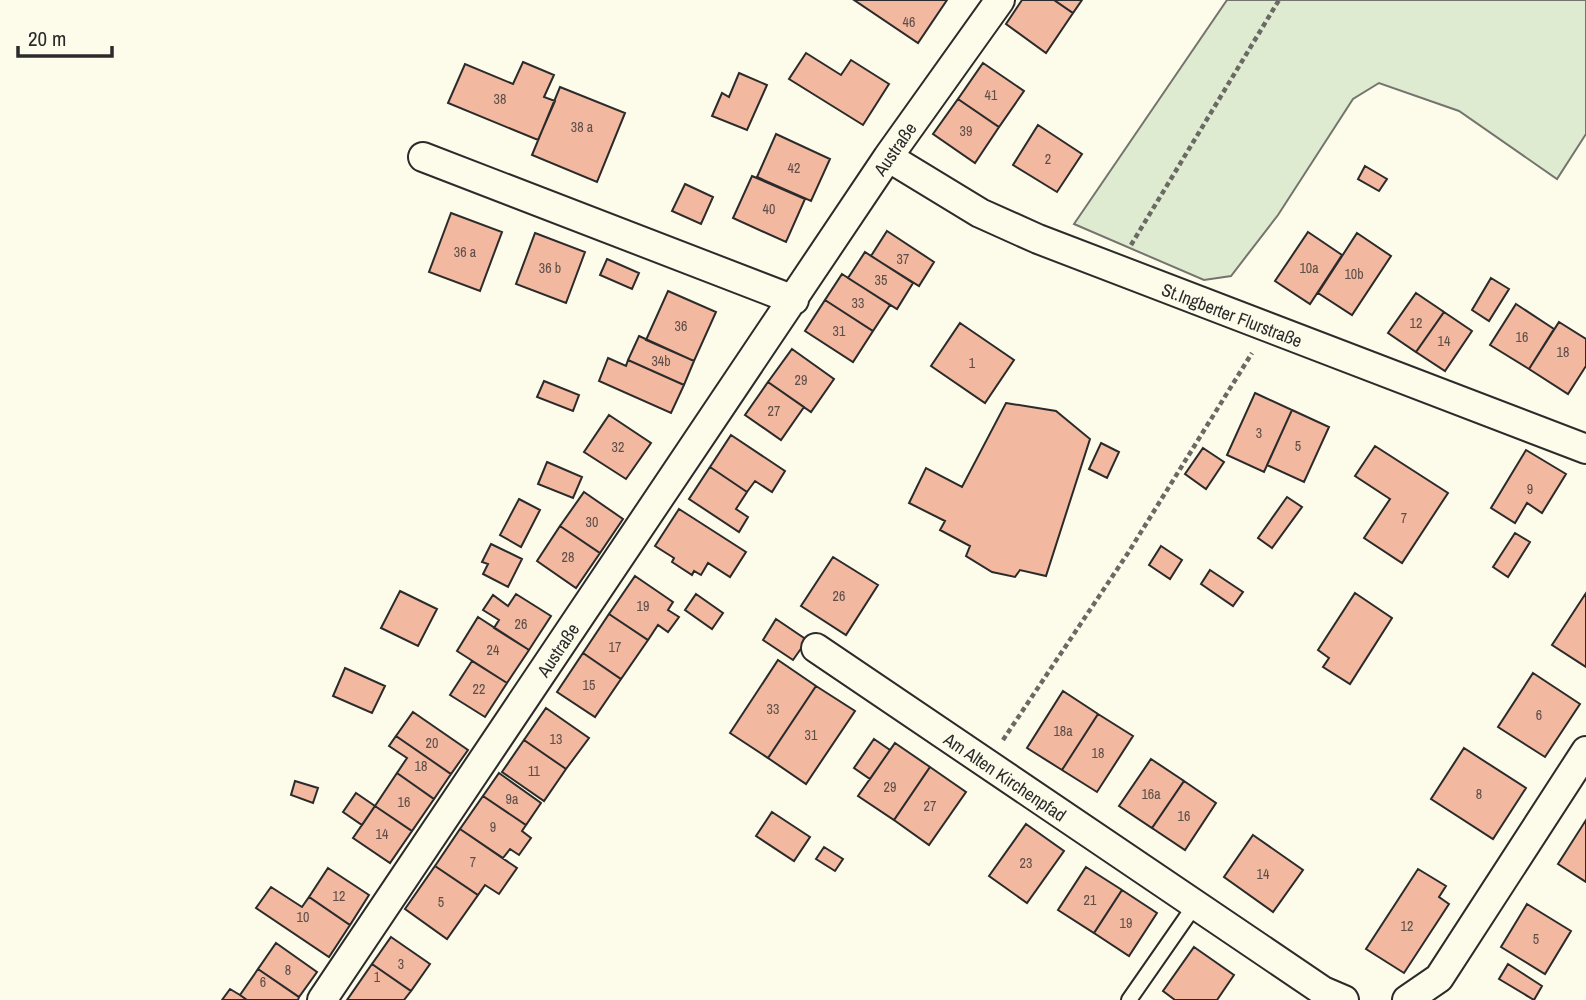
<svg xmlns="http://www.w3.org/2000/svg" width="1586" height="1000" font-family="'Archivo Narrow',sans-serif">
<style>
.green{fill:#deebd1;stroke:#74746e;stroke-width:2}
.building{fill:#f2b8a0;stroke:#2b2b2b;stroke-width:2}
.lines{fill:none;stroke-linecap:round;stroke-linejoin:round}
.lane-casing{stroke:#2b2b2b;stroke-width:18}
.street-casing{stroke:#2b2b2b;stroke-width:32}
.path{stroke:#6a6964;stroke-width:4.5;stroke-dasharray:5 3.5;stroke-linecap:butt}
.lane{stroke:#fdfbea;stroke-width:14}
.street{stroke:#fdfbea;stroke-width:28}
.labels{text-anchor:middle;dominant-baseline:central;stroke-width:5;stroke-linejoin:round;paint-order:stroke}
.number-label{font-size:14px;fill:#5d4e48}
.street-label{font-size:18px;fill:#2b2b2b;stroke:#fdfbea}
</style>
<rect width="100%" height="100%" fill="#fdfbea"/>
<path class="green" d="M1227,0H1586V134L1557,179L1459,111L1379,83L1353,99L1278,215L1231,276L1204,280L1074,224Z"/>
<path class="building" d="M854,0H947L918,43Z
M1022,0H1054L1073,13L1046,53L1006,24Z
M1054,0H1082L1073,13Z
M806,53L841,75L851,60L889,84L863,125L789,79Z
M523,62L554,75L544,97L555,101L538,140L448,103L465,64L513,84Z
M983,63L1024,91L999,127L958,99Z
M739,73L767,85L747,130L712,116L722,93L729,97Z
M560,87L625,113L597,182L532,155Z
M958,99L999,127L975,163L933,134Z
M1038,125L1082,154L1057,192L1013,165Z
M776,134L830,159L811,201L757,177Z
M1365,166L1387,179L1379,191L1358,179Z
M752,176L805,199L786,242L733,218Z
M685,184L713,197L701,224L672,211Z
M451,213L502,232L480,291L429,272Z
M887,231L934,262L919,286L871,256Z
M1308,232L1342,255L1310,304L1275,281Z
M535,233L585,252L566,303L516,284Z
M1357,233L1391,256L1352,315L1318,293Z
M865,252L913,283L897,309L848,278Z
M607,259L639,273L632,289L600,275Z
M842,274L890,305L873,331L825,300Z
M1491,278L1509,289L1489,321L1472,310Z
M668,291L716,312L694,361L646,340Z
M1416,293L1444,312L1416,352L1388,333Z
M825,300L873,331L853,362L805,331Z
M1516,304L1554,329L1529,369L1490,345Z
M1444,312L1472,331L1445,371L1416,352Z
M1559,322L1586,339V366L1568,394L1529,369Z
M960,323L1014,360L985,403L931,366Z
M639,336L694,361L684,385L628,360Z
M792,349L834,379L811,412L768,382Z
M608,358L626,366L628,360L684,385L671,413L599,381Z
M544,381L579,395L573,411L537,397Z
M768,382L804,407L781,440L745,415Z
M1255,393L1292,410L1264,472L1227,455Z
M1006,403L1056,411L1090,439L1046,576L1020,570L1015,577L992,572L966,556L970,546L940,530L945,521L909,503L926,468L962,487Z
M1292,410L1329,427L1304,482L1267,465Z
M609,415L651,443L626,479L584,452Z
M731,435L785,471L772,492L755,481L747,492L710,467Z
M1101,443L1119,452L1107,478L1089,469Z
M1375,446L1448,493L1402,563L1364,538L1390,499L1355,476Z
M1203,448L1224,462L1206,489L1185,474Z
M1526,450L1566,474L1542,513L1527,503L1515,523L1491,508Z
M547,462L582,477L573,498L538,484Z
M710,467L747,492L736,509L748,517L739,532L689,499Z
M584,492L623,519L600,553L560,526Z
M1287,497L1302,507L1272,548L1258,538Z
M519,499L540,510L521,547L500,535Z
M679,509L746,552L730,577L708,563L701,575L694,571L692,575L672,562L674,558L655,546Z
M560,526L600,553L576,588L537,561Z
M1515,533L1530,542L1508,577L1493,567Z
M491,544L522,559L508,587L483,574L488,564L482,562Z
M1161,546L1182,560L1170,579L1149,565Z
M833,557L878,585L846,635L801,606Z
M1210,570L1243,592L1233,606L1201,584Z
M635,576L673,602L668,610L679,617L668,632L658,625L648,640L609,614Z
M400,591L437,609L418,646L381,628Z
M1355,593L1392,618L1350,684L1323,667L1329,658L1318,650Z
M1586,593V667L1552,645Z
M516,594L551,616L529,650L494,628L499,620L483,610L493,595L508,606Z
M696,594L723,613L712,629L685,610Z
M609,614L648,640L621,679L583,653Z
M478,617L529,650L507,683L457,651Z
M776,619L807,640L793,660L763,640Z
M583,653L621,679L595,717L557,692Z
M778,660L816,686L768,758L730,733Z
M472,661L507,683L485,717L450,695Z
M345,668L385,686L372,713L333,696Z
M1533,673L1580,704L1545,757L1498,727Z
M816,686L855,711L806,784L768,758Z
M1063,691L1098,714L1062,770L1027,748Z
M546,708L589,738L566,769L524,740Z
M413,712L468,750L451,774L396,736Z
M1098,714L1133,736L1097,792L1062,770Z
M396,736L451,774L434,799L397,773L407,758L389,746Z
M874,739L890,750L870,779L854,768Z
M524,740L566,769L544,801L502,772Z
M895,743L930,767L894,820L858,796Z
M1464,748L1526,788L1493,839L1431,799Z
M1151,759L1184,781L1152,828L1119,806Z
M930,767L966,792L929,845L894,820Z
M397,773L434,799L412,831L375,806Z
M499,773L541,803L526,825L483,796Z
M295,781L318,788L313,803L291,795Z
M1184,781L1216,803L1185,850L1152,828Z
M356,793L375,806L362,825L343,812Z
M483,796L526,825L522,831L531,838L519,855L510,849L503,858L460,829Z
M375,806L412,831L390,863L353,838Z
M772,812L810,837L794,861L756,836Z
M1586,820V882L1558,864Z
M1026,824L1064,851L1027,903L989,876Z
M460,829L517,868L499,894L485,885L478,895L435,866Z
M1253,835L1303,870L1273,912L1224,877Z
M824,847L843,859L835,871L816,859Z
M435,866L478,895L447,939L405,909Z
M1086,867L1122,890L1094,933L1058,910Z
M328,868L369,895L350,925L309,897Z
M1418,869L1446,886L1439,897L1449,904L1404,973L1366,949Z
M271,887L302,907L309,897L350,925L329,957L256,908Z
M1122,890L1157,913L1129,956L1094,933Z
M1527,904L1571,931L1545,974L1501,947Z
M391,937L430,964L411,991L372,964Z
M276,943L317,972L299,997L258,969Z
M1194,947L1234,975L1217,1000H1175L1163,991Z
M372,964L411,991L404,1000H347Z
M1508,964L1542,986L1534,1000L1499,979Z
M258,969L299,997L298,1000H247L240,995Z
M230,989L240,995L247,1000H222Z"/>
<g class="lines">
<g class="lane-casing">
<path id="lane" d="M1129,1000L1195,905"/>
</g>
<g class="street-casing">
<path id="street" d="M423,157L794,300
M888,157L980,213L1038,239L1586,449
M816,648L1323,991L1344,1000
M322,1000L888,157L1000,0
M1407,1000L1439,978L1586,751"/>
</g>
<path class="path" d="M1131,245L1279,0
M1003,740L1128,553L1252,353"/>
<use href="#lane" class="lane"/>
<use href="#street" class="street"/>
</g>
<g class="labels">
<g class="number-label">
<text x="909" y="22">46</text>
<text x="991" y="95">41</text>
<text x="500" y="99">38</text>
<text x="582" y="127">38 a</text>
<text x="966" y="131">39</text>
<text x="1048" y="159">2</text>
<text x="794" y="168">42</text>
<text x="769" y="209">40</text>
<text x="465" y="252">36 a</text>
<text x="903" y="259">37</text>
<text x="550" y="268">36 b</text>
<text x="1309" y="268">10a</text>
<text x="1354" y="274">10b</text>
<text x="881" y="280">35</text>
<text x="858" y="303">33</text>
<text x="1416" y="323">12</text>
<text x="681" y="326">36</text>
<text x="839" y="331">31</text>
<text x="1522" y="337">16</text>
<text x="1444" y="341">14</text>
<text x="1563" y="352">18</text>
<text x="661" y="361">34b</text>
<text x="972" y="363">1</text>
<text x="801" y="380">29</text>
<text x="774" y="411">27</text>
<text x="1259" y="433">3</text>
<text x="1298" y="446">5</text>
<text x="618" y="447">32</text>
<text x="1530" y="489">9</text>
<text x="1404" y="518">7</text>
<text x="592" y="522">30</text>
<text x="568" y="557">28</text>
<text x="839" y="596">26</text>
<text x="643" y="606">19</text>
<text x="521" y="624">26</text>
<text x="615" y="647">17</text>
<text x="493" y="650">24</text>
<text x="589" y="685">15</text>
<text x="479" y="689">22</text>
<text x="773" y="709">33</text>
<text x="1539" y="715">6</text>
<text x="1063" y="731">18a</text>
<text x="811" y="735">31</text>
<text x="556" y="739">13</text>
<text x="432" y="743">20</text>
<text x="1098" y="753">18</text>
<text x="421" y="766">18</text>
<text x="534" y="771">11</text>
<text x="890" y="787">29</text>
<text x="1151" y="794">16a</text>
<text x="1479" y="794">8</text>
<text x="512" y="799">9a</text>
<text x="404" y="802">16</text>
<text x="930" y="806">27</text>
<text x="1184" y="816">16</text>
<text x="493" y="827">9</text>
<text x="382" y="834">14</text>
<text x="473" y="862">7</text>
<text x="1026" y="863">23</text>
<text x="1263" y="874">14</text>
<text x="339" y="896">12</text>
<text x="1090" y="900">21</text>
<text x="441" y="902">5</text>
<text x="303" y="917">10</text>
<text x="1126" y="923">19</text>
<text x="1407" y="926">12</text>
<text x="1536" y="939">5</text>
<text x="401" y="964">3</text>
<text x="288" y="970">8</text>
<text x="377" y="977">1</text>
<text x="263" y="982">6</text>
</g>
<g class="street-label">
<text transform="translate(895 149) rotate(-55)">Austraße</text>
<text transform="translate(1232 315) rotate(21)">St.Ingberter Flurstraße</text>
<text transform="translate(558 650) rotate(-56)">Austraße</text>
<text transform="translate(1005 777) rotate(34)">Am Alten Kirchenpfad</text>
</g>
</g>
<path d="M18 46v10h94v-10" fill="none" stroke="#2b2b2b" stroke-width="3.5"/>
<text x="28" y="46" font-size="21" fill="#2b2b2b" stroke="#fdfbea" stroke-width="5" paint-order="stroke">20 m</text>
</svg>
